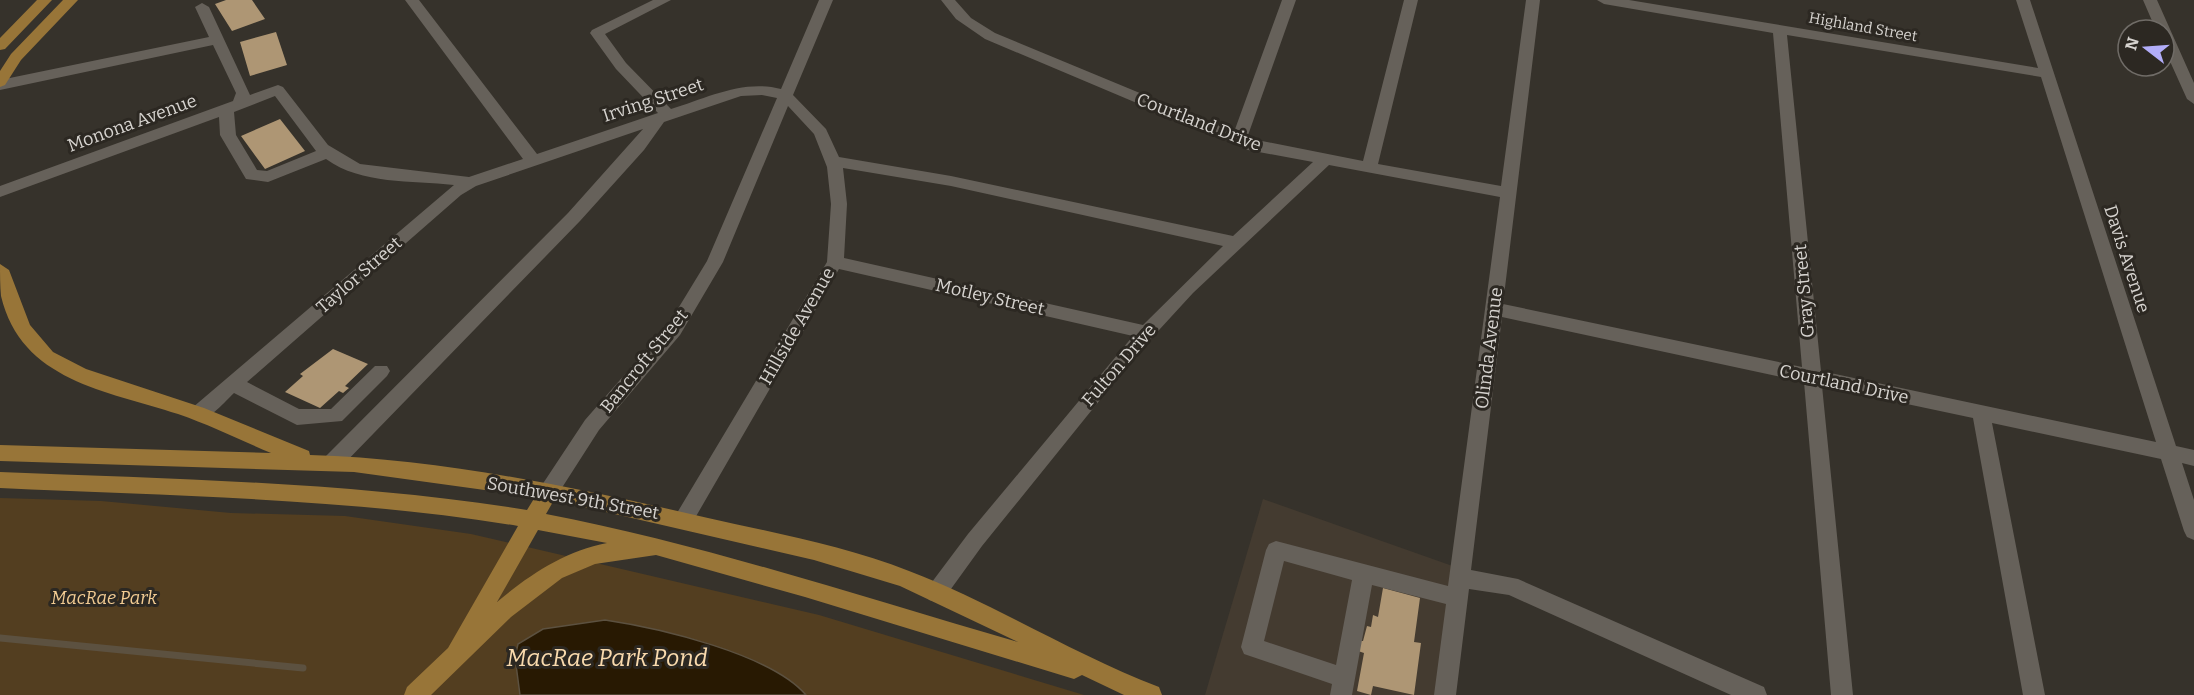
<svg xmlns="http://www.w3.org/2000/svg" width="2194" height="695" font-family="Bitter,serif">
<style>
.built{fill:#443b30}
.green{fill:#533e20}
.water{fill:#281902;stroke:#5c5140;stroke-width:1.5}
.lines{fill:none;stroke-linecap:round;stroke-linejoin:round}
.stream{stroke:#5c5140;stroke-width:7}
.building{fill:#ae9674}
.minor{fill:#66615a;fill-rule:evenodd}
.major{fill:#987538;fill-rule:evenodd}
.labels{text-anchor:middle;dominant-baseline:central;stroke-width:6;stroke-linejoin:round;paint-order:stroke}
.far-street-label{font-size:15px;fill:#d6d3cf;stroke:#2c2822}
.street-label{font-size:18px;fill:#d6d3cf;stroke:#2c2822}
.park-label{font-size:18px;font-style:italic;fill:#f3cc93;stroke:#2c2822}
.near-water-label{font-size:24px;font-style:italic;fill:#f9daad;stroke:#2c2822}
</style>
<rect width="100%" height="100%" fill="#36322b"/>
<path class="built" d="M1263,499L1461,569L1445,695H1205Z"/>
<path class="green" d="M0,498L101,501L231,513L345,516L471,534L819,615L1084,695H0Z"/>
<path class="water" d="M605,620C659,628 771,654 806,695H520L515,657L518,644L543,629Z"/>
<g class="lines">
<path class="stream" d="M0,638L303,668"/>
</g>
<path class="building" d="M226,0H252L265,19L232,31L215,4Z
M276,32L287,65L250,76L240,42Z
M280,119L305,151L265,169L241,136Z
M333,349L368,364L345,386L349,388L343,393L339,391L320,408L285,392L303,376L300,374Z
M1383,588L1420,598L1414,642L1421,643L1414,695L1373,686L1371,695L1357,691L1364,653L1358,651L1360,641H1363L1367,626L1371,627L1373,615L1378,617Z"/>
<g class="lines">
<path class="minor" d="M405,0H419L537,154L658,113L616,69L590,33L592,30L653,0H671L605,34L626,63L671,109C707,98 743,79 781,89L819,0H833L793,95L826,129L839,157L951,176L1233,236L1313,162L1248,150L985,39L956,19L941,0H955L971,18L995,33L1234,132L1282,0H1296L1247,138L1363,161L1404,0H1418L1378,164L1501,186L1526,0H1540L1503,304L1802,367L1773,33L1604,4L1597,0H1629L2038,68L2016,0H2030L2176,446L2194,450V466L2182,463L2194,500V540L2187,537L2184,531L2161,459L1992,423L2045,695H2023L1973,418L1822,386L1853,695H1831L1804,382L1502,317L1471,570L1518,579L1764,687L1767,695H1731L1509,595L1469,589L1456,695H1434L1446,604L1372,585L1352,695H1330L1332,684L1244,654L1241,647L1266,550L1269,544L1276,541L1448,586L1500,197L1329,165L1193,293L1137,354L982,546L943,600L936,602L929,600L925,593L929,586L968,534L1133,336L839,269L691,525L684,528L677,525L674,519L677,513L827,262L831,204L827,167L814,134L788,106L723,262L680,335L599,430L556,497L549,499L542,497L539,491L542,485L585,420L668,325L707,261L777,98L762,95L741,96L664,122L644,150L580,221L339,469L332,471L325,469L322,463L325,457L568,213L643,129L476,186L461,195L247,382L299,409H331L375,366H387L390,371L387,376L342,421L297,425L234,393C223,403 208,424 192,418L190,413L192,408L454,185C411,180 362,185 326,159L268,182L246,179L220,135L219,117L0,197V186L233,101L236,93L213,45L0,90V80L209,37L195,7L202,3L209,7L250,95L278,85L283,87L328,145L360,164L469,177L523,159ZM1787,35L2041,77L2156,442L1821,371ZM275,96L316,151L267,171L257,170L236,135L234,112ZM843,168L951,186L1223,246L1143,325L844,258L847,204ZM1284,561L1352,580L1336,665L1264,641Z
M2143,0H2157L2194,83V104L2187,99L2164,48V30H2156Z"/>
<path class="major" d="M37,0H52L5,49L0,50V38Z
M63,0H78L21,60L5,85L0,87V71L11,54Z
M0,264L9,270L30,325L53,352L86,369L204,408L309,451L310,455C444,459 578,488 708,518C775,533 845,546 909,571C995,604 1073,654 1159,687L1162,695H1124L1082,675L1074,679L805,597L656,555L595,564L562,578L511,617L431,695H404L407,687L448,648L518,526C351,498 170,496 0,488V472C175,479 354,482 527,510L535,497L354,472L0,461V445L271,453C240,440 210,425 178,414C107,391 21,381 1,296C0,286 0,274 0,264ZM554,500L814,560L900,586L1018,642C861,597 707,545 546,514ZM538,530L607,543C565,551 529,575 497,602Z"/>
</g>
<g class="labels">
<g class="far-street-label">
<text transform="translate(1863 27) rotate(10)">Highland Street</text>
</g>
<g class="street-label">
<text transform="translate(653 100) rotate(-18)">Irving Street</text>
<text transform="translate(1199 122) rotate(21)">Courtland Drive</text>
<text transform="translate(132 123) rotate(-20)">Monona Avenue</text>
<text transform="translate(2127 259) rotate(72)">Davis Avenue</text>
<text transform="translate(359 275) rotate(-41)">Taylor Street</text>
<text transform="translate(1804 291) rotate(-95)">Gray Street</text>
<text transform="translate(990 297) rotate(13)">Motley Street</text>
<text transform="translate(797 326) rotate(-60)">Hillside Avenue</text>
<text transform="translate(1489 348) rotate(-83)">Olinda Avenue</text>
<text transform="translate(644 361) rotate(-51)">Bancroft Street</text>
<text transform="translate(1119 365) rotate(-49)">Fulton Drive</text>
<text transform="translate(1844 384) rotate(12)">Courtland Drive</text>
<text transform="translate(573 498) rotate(10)">Southwest 9th Street</text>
</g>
<g class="park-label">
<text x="104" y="598">MacRae Park</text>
</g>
<g class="near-water-label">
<text x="607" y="658">MacRae Park Pond</text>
</g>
</g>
<g transform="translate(2146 48) rotate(287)"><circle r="28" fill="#2c2822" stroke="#706c67" stroke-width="1.5"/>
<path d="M0-4.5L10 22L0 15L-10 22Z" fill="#b2adf9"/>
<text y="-9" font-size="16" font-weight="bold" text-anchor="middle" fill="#d6d3cf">N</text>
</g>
</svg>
